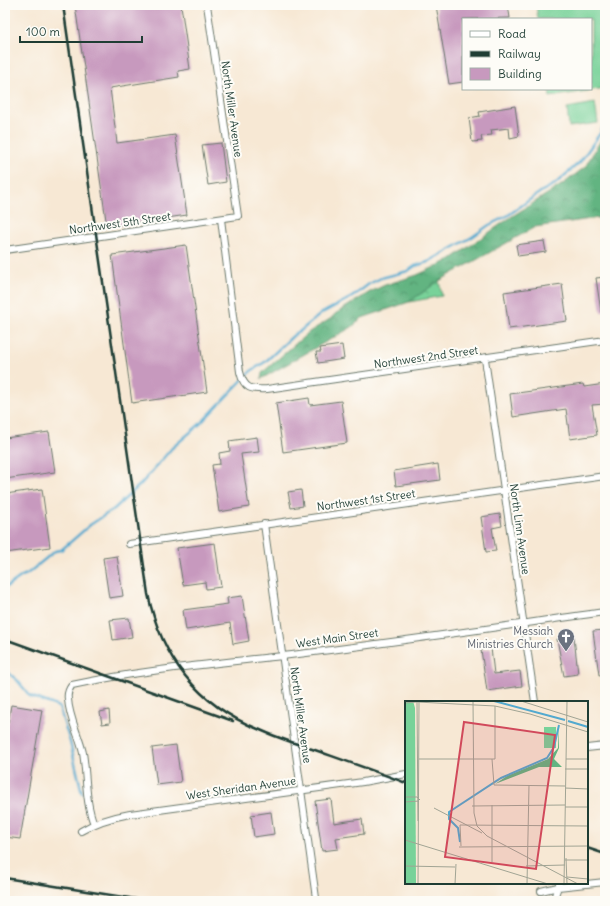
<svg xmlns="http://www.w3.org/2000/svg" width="610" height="906" font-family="Delius,sans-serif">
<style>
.forest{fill:url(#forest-crowns);stroke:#40785a}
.park{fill:url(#park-crowns);stroke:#4c8866}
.garden{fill:#78d299;stroke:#4c8866}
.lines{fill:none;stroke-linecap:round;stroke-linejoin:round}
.stream{stroke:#52a9cf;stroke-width:2.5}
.building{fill:#c799be}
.minor-casing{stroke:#6b796c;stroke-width:8}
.minor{stroke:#fff;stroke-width:6}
.rail{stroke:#1f3d34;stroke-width:2.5}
.labels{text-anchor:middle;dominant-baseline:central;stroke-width:4;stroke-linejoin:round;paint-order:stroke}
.street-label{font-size:11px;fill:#1f3d34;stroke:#fdfcf7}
.worship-label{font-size:11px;fill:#5b616d;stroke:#fdfcf7;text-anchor:end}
.inset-river{fill:none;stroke:#52a9cf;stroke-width:2}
.inset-road{fill:none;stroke:#a1a494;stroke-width:1}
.view{fill:#d1495b;fill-opacity:0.15;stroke:#d1495b;stroke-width:2}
.inset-edge{fill:none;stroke:#1f3d34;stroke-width:2}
</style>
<defs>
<pattern id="forest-crowns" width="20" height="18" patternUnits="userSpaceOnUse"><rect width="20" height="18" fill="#62b481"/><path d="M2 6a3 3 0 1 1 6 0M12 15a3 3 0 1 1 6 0" fill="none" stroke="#50946a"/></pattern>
<pattern id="park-crowns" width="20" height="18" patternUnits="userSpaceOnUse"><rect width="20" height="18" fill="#78d299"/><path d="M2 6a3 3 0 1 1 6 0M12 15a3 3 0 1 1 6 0" fill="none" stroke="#62ac7e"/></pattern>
</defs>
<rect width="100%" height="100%" fill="#fdfcf7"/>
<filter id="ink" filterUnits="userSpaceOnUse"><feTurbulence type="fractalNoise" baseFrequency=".025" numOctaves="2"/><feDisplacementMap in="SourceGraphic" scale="8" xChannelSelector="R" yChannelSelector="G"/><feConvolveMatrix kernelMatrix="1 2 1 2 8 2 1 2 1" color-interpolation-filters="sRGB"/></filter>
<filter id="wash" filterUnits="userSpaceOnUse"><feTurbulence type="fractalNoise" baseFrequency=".012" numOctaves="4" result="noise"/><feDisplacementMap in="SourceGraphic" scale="16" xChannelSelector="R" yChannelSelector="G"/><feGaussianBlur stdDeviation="0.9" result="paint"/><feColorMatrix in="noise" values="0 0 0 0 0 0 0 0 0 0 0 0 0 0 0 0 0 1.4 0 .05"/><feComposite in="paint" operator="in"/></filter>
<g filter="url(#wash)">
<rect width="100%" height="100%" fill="#f7e8d4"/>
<path class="forest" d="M605,133V217L535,227L439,281L409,302L362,318L352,327L261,379L262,373L309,332L330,319L335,314L370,292L385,285L417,275L450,260L511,217L563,184L585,167Z"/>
<path class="park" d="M439,281L442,296L409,302Z"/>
<path class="garden" d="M536,5H605V88L550,97L549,89H591V19H538Z
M595,103L598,123L569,127L567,108Z"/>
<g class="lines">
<path class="stream" d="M5,588L22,576L27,574L55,551L61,550L67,545L90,525L114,509L141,484L172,448L200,424L251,371L265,362L296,333L299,332L322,313L352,297L369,284L381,278L408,271L415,266L428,262L472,237L489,225L507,216L542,191L555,184L580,162L601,132L605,122
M5,670L17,680L30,696L59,707L70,742L82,793"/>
</g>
<g id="blocks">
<path class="building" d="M75,5H181L190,69L178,71L179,77L110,88L117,143L175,135L187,215L107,227Z
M436,5H508L510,18L463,19V82L449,84Z
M515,106L519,136L510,138L509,128L491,130L492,135L481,136L482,141L472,142L469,118L480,116L479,112Z
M221,143L226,182L208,185L202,145Z
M544,241L546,252L518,256L516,245Z
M186,245L207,392L132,403L112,255Z
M605,277V312H601L596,278Z
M562,284L567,321L509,329L504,292Z
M342,345L344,359L318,363L316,352H321L320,348Z
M583,384L584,387L605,384V404L592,405L597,435L570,439L566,409L513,417L510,394Z
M309,398L310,405L341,401L347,443L283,452L276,403Z
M49,432L55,472L5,479V438Z
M257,437L259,452L241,454L249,507L219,512L212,465L220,464L219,453L230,451L229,441Z
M438,464L440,480L396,486L394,471Z
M42,489L50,547L5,553V494Z
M301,490L303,506L291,508L288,492Z
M500,514L502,526L492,528L496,551L486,552L481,517Z
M215,543L221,587L206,589L205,582L183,585L177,548Z
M117,556L123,596L109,598L103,558Z
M242,596L249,641L233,644L230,623L186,630L183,610L228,604L227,598Z
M129,618L132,637L113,640L110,620Z
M605,630V674L599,675L593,631Z
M574,637L578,674L564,676L557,639Z
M491,648L494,674L520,671L522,686L487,691L481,650Z
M11,705L42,710L20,839L5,837V723H8Z
M109,710L110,723L102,724L100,712Z
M176,745L181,782L157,785L152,748Z
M331,799L334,823L362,819L364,834L336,838L338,849L322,851L315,801Z
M271,812L274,834L254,837L251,815Z"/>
</g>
</g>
<g filter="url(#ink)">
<use href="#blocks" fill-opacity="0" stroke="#6b796c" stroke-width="1"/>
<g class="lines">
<g class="minor-casing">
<path id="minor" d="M221,219L240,372C244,389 251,390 267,389L605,340
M5,250L238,216L207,5
M485,359L535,702
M264,524L316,898
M129,544L605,476
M587,748L605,746
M94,824C85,802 87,777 83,753C79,735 69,718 68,699C67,694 69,689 72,685C141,670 211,664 282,656C390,643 497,627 605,612
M81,831C96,822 113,817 130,814L363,782L406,774
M541,891L558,887L605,882
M553,901L559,884"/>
</g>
<use href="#minor" class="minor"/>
<path class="rail" d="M63,5L148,594C161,657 198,705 258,729C275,737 294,743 312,749C343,760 375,771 406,783
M5,639L233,721
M587,848L605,854
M5,878L148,901"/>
</g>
</g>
<defs>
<g id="church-pin" transform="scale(0.9)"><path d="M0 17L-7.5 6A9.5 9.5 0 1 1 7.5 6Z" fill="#6b7280" stroke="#fdfcf7"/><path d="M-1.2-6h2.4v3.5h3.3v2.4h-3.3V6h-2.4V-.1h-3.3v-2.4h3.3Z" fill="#fff"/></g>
</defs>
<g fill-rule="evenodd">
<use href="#church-pin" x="566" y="637"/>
</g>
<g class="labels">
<g class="street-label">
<text transform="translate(232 109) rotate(82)">North Miller Avenue</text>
<text transform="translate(120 223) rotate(-8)">Northwest 5th Street</text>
<text transform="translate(426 357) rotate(-8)">Northwest 2nd Street</text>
<text transform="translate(366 500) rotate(-8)">Northwest 1st Street</text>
<text transform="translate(520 529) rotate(82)">North Linn Avenue</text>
<text transform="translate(337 638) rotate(-8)">West Main Street</text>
<text transform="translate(301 715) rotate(82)">North Miller Avenue</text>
<text transform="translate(241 788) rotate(-8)">West Sheridan Avenue</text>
</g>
<g class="worship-label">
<text x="553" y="631">Messiah<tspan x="553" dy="13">Ministries Church</tspan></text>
</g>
</g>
<g transform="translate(405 701)">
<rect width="183" height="183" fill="#f7e8d4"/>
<path d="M153,24L154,47L149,58L157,66H134L90,83L102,75L143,58L153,47Z" fill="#62b481"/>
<path d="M0,0H8L10,7L11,183H0Z" fill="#78d299"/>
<path d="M139,26H151V47H139Z" fill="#78d299"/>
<path class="inset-river" d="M89,0L160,19M163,20L183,26M55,141L53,127L44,118V111L96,77L142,57L149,46L154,24"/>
<path class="inset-road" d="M68,0L69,112L72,125L82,135L173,183M116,0L183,21M12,1L90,5L125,13L183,31M12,1L13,120M0,2L12,1M14,58H90V5M87,58L89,84L160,85M161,58H183M160,68H183M160,87L183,88M0,96H12L15,99M0,101L14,100M67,105L160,104M160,106H183M29,107L77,132M0,139L143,183M56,145L55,124L183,125M54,146L183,145M161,157L162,183M160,159H183M87,161V104M0,165L50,166M121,165L160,164M162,176L183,178M13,183L14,0M50,183L51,163M122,183L124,84M159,183L162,0"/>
<path class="view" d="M59,21L150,34L131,168L40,156Z"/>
<rect width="183" height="183" class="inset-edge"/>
</g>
<rect width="610" height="906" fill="none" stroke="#fdfcf7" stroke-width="20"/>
<rect x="462" y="18" width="130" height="72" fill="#fdfcf7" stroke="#a4b0a9"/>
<rect x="470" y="31" width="20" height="6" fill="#ffffff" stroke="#a4b0a9"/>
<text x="498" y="38" font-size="12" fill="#1f3d34">Road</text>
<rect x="470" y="51" width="20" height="6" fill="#1f3d34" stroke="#a4b0a9"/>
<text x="498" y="58" font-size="12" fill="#1f3d34">Railway</text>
<rect x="470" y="68" width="20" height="12" fill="#c799be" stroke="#a4b0a9"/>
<text x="498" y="78" font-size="12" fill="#1f3d34">Building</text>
<path d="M20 36v6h122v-6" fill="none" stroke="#1f3d34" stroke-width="2"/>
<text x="26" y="36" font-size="12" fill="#1f3d34" stroke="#fdfcf7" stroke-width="3" paint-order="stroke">100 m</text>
</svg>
